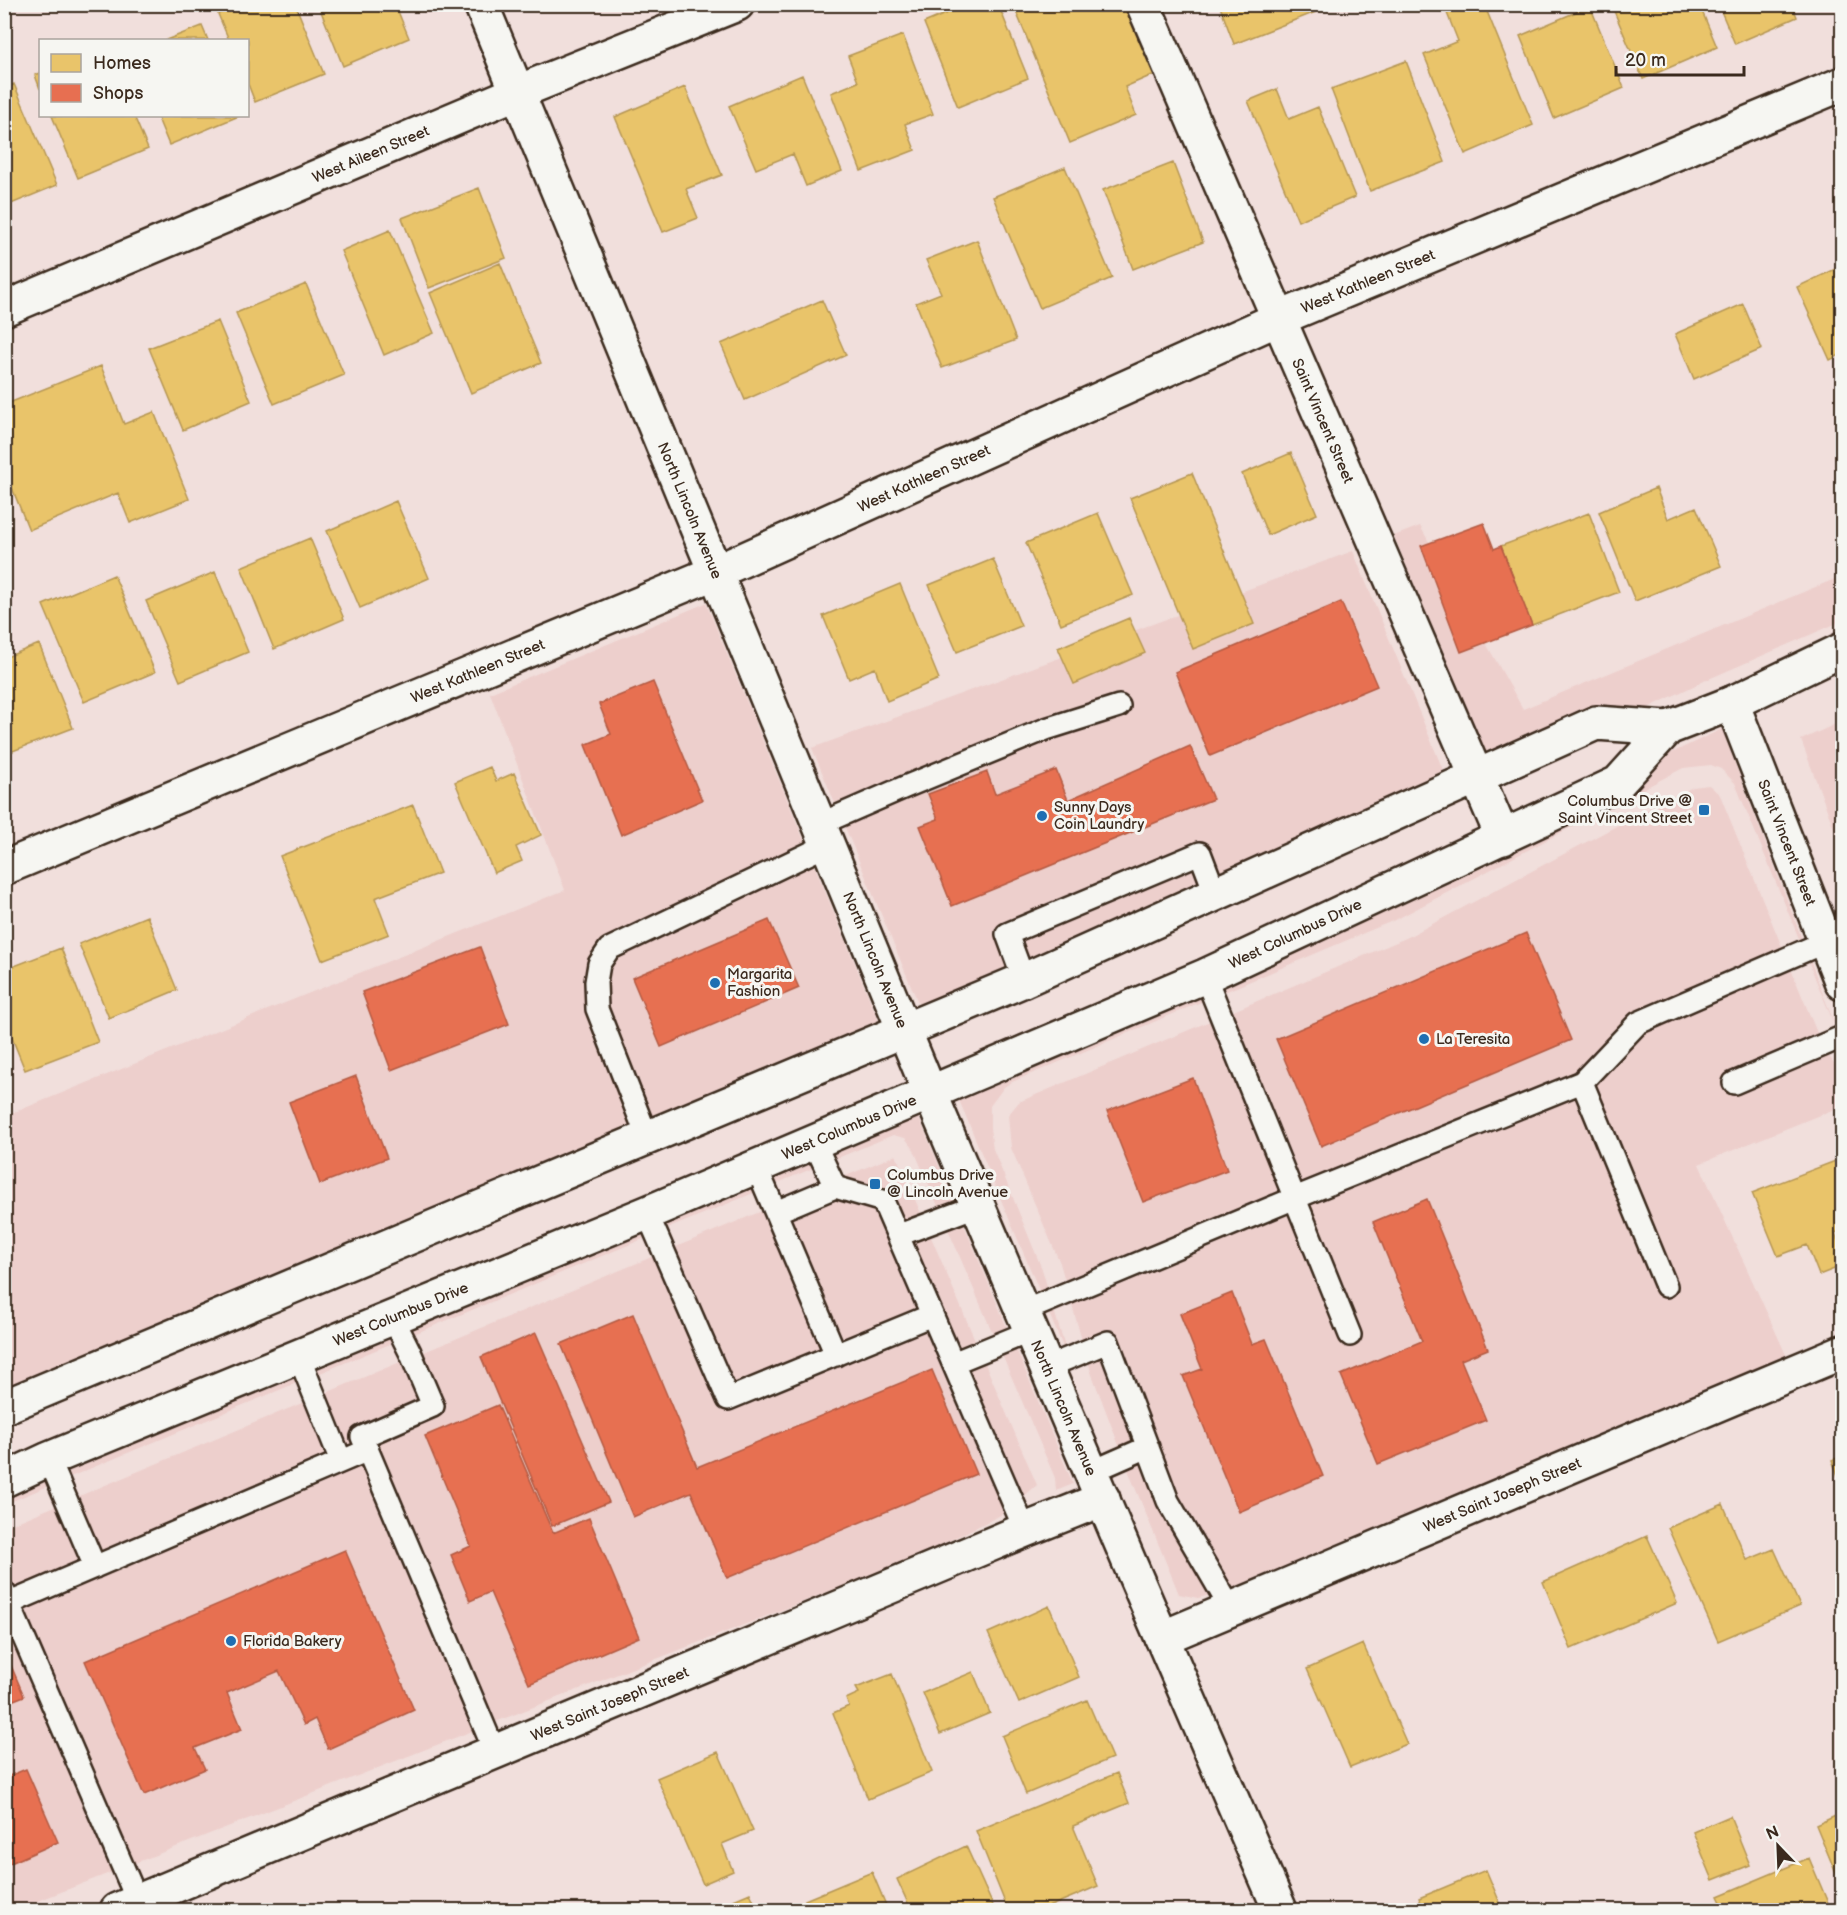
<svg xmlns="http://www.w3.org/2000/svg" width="1847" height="1915" font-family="'Balsamiq Sans',sans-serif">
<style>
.built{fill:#edcfcc}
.homes{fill:#e9c46a;stroke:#b59653;stroke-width:1.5}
.shops{fill:#e76f51;stroke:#b35a42;stroke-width:1.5}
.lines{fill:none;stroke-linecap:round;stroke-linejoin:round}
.service-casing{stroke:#3b2a1e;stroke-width:26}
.minor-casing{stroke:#3b2a1e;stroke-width:38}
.secondary-casing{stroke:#3b2a1e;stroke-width:38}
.service{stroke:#f6f6f2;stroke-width:21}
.minor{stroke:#f6f6f2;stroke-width:33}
.secondary{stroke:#f6f6f2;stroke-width:33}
.poi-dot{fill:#1f6fb2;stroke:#f6f6f2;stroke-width:2}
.labels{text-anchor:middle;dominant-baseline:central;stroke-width:6;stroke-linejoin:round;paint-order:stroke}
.street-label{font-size:15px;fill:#3b2a1e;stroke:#f6f6f2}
.poi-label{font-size:15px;fill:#3b2a1e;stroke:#f6f6f2;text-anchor:start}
</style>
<rect width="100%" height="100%" fill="#f1dfdc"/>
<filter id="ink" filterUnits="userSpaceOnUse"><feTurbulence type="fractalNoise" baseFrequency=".0167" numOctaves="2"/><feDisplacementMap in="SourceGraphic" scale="12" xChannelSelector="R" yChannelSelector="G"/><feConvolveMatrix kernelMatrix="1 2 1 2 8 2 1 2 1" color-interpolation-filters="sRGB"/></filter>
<g filter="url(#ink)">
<path class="built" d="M1420,526L1523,709L1842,576V621L1704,681L1495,781L1394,536Z
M1353,551L1455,799L929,1029L812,748Z
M706,603L889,1046L5,1418V1116L565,890L490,693Z
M1842,721V850L1801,740Z
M1722,729L1841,1041L1735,783L1721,769L1711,765L1683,768L1397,919L1012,1082L1004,1087L990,1106V1128L993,1149L1042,1269L1069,1361L948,1074L1515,827Z
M1709,785L1720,795L1824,1050L1842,1073V1106L1699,1164L1788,1359L1235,1589L1198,1598L1179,1594L1132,1480L1091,1372L1060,1263L1011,1148L1008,1115L1019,1102L1406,938L1652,807L1693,787Z
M908,1092L1073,1484L1056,1491L1055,1478L913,1148L905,1138L893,1135L5,1504V1473Z
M896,1155L1037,1485L1003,1514L912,1559L15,1910H5V1527Z"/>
<path class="homes" d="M240,4H295L324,74L255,102L248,84V40H229L218,14Z
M318,4H395L409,38L343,66Z
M969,4H998L1028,78L958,107L924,23Z
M1013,4H1129L1157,73L1125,87L1136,115L1070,143Z
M1219,4H1336L1234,44Z
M1454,4H1484L1533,125L1465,154L1424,55L1458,41L1445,8Z
M1611,4H1699L1717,47L1643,79Z
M1718,4H1792L1797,17L1735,44Z
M1590,6L1624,88L1554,118L1520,36Z
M202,26L208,40H166Z
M903,35L933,114L905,124L915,150L861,171L831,93L858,82L848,56Z
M1406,61L1445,162L1370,191L1331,89Z
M40,73V89L35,75Z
M802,75L842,171L806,186L793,154L756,169L729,106Z
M14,84L57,185L4,207V88Z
M685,87L722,175L686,189L698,218L663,232L615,117Z
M1277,89L1289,119L1318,107L1355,197L1298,221L1248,101Z
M52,116H134L148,149L78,178Z
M157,116H239L169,145Z
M1173,163L1203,242L1133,269L1103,190Z
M1065,167L1112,278L1040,308L993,197Z
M479,188L506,258L429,288L402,218Z
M390,230L434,333L384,355L341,251Z
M977,240L1016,340L942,368L916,303L941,293L926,260Z
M500,263L541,363L471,393L430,293Z
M1842,266V354L1830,360L1797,287Z
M306,284L344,375L274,404L236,313Z
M822,300L846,355L745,400L721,344Z
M1743,304L1762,349L1694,379L1675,334Z
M218,321L251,401L183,430L149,348Z
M101,366L124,424L154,412L189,499L130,523L118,493L29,530L4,468V405Z
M1291,453L1317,514L1268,535L1242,474Z
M1192,473L1254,624L1193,649L1130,498Z
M1656,488L1668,519L1696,507L1721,566L1635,601L1599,512Z
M396,501L429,578L360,608L327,531Z
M1098,513L1133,595L1061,624L1026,543Z
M1589,513L1619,592L1532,625L1501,546Z
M310,538L344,619L274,649L241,567Z
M993,559L1021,626L957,652L929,585Z
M215,572L248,652L180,681L146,601Z
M114,575L155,672L84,702L43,605Z
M900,584L939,679L887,701L875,668L849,679L823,616Z
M1129,618L1145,653L1074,684L1058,648Z
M39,644L73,728L5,754L4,658Z
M490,767L496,781L514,773L541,835L516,847L522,861L494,873L455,782Z
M413,805L440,873L375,898L389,934L322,960L280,856Z
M147,916L177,990L109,1018L79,944Z
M61,948L98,1042L25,1070L4,1018V970Z
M1838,1160L1842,1170V1230L1835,1233L1842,1252V1266L1819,1275L1807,1245L1778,1256L1752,1193Z
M1842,1456V1486L1832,1460Z
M1723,1504L1747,1560L1774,1549L1800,1606L1718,1641L1668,1528Z
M1647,1536L1677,1603L1571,1649L1543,1582Z
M1049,1606L1079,1677L1019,1703L988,1633Z
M1363,1644L1407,1744L1350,1767L1307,1669Z
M973,1672L990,1713L940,1734L923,1693Z
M892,1674L932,1772L868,1799L833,1713L849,1706L846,1699L859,1693L856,1688Z
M1087,1700L1112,1758L1026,1794L1002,1736Z
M718,1752L753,1831L722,1844L733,1871L703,1884L657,1778Z
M1117,1773L1129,1803L1073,1826L1098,1886L1041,1910H1008L976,1831Z
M1842,1813V1888L1816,1825Z
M1730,1816L1750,1865L1713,1880L1693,1832Z
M966,1846L995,1910H911L897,1879Z
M1809,1858L1831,1910H1725L1718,1896Z
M1486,1870L1503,1910H1424L1419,1898Z
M872,1872L888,1910H810L805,1900Z
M750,1893L758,1910H710Z"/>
<path class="shops" d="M1484,523L1494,549L1501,546L1532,625L1461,652L1421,546Z
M1341,602L1377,686L1210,756L1175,672Z
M653,682L702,800L621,835L585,745L611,734L599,704Z
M1190,746L1213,799L952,906L920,826L938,819L928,794L987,772L995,794L1056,770L1068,800Z
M769,920L799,988L661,1047L632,978Z
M1526,933L1571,1040L1321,1146L1276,1039Z
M480,947L509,1024L391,1070L362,992Z
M356,1076L387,1158L320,1184L289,1102Z
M1193,1078L1227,1170L1143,1202L1107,1111Z
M1427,1199L1488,1349L1461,1360L1486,1420L1378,1464L1341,1375L1422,1341L1373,1222Z
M1232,1293L1252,1344L1266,1339L1323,1476L1239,1512L1183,1376L1202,1369L1180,1314Z
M633,1314L697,1467L932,1370L976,1474L727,1578L691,1492L633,1517L561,1344Z
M536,1333L609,1502L552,1526L481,1357Z
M498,1405L553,1533L589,1518L639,1637L529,1684L490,1592L470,1601L451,1555L471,1546L425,1436Z
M345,1550L414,1710L328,1749L315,1719L304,1725L279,1671L227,1693L242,1729L195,1748L205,1769L144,1795L85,1661Z
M4,1649L24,1696L4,1704Z
M26,1769L58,1842L4,1866V1778Z"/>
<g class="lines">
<g class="service-casing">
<path id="service" d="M820,824L905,787L1046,729L1119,706
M1205,976L1350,1335
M1024,980L1007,934L1200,853L1216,895
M1582,1082L1638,1023L1827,941
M1734,1083L1842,1037
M648,1139L597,1009L596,982L599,964L609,949L829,844
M814,1142L835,1187L883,1201L1025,1530
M756,1166L836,1355
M776,1212L835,1187
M647,1213L728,1399L932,1315
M899,1235L979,1205
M1024,1311L1295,1198L1582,1082L1666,1286
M393,1318L410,1352L433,1406L362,1437L495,1752
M299,1357L341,1461
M953,1363L1031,1331
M1047,1367L1108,1342L1168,1501L1231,1609
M49,1459L95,1567
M1091,1472L1148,1447
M4,1592L138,1902
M10,1603L368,1450"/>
</g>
<g class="minor-casing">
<g id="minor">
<path id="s1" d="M481,4L930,1093L1130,1564L1280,1910"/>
<path id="s2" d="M1143,4L1503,838"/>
<path id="s3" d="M4,309L518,92L737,4"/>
<path id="s4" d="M1732,703L1842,983"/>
<path id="s5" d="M4,868L716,572L1280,318L1842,84"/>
<path id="s6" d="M1162,1638L1842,1352"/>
<path id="s7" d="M117,1910L1025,1530L1103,1499"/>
</g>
</g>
<g class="secondary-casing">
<g id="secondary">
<path d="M4,1407L1024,980L1596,723L1668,728"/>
<path id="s8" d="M4,1480L49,1459L647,1213L1205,976L1618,783L1668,728L1732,703L1842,650"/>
</g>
</g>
<use href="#service" class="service"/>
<use href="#minor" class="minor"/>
<use href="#secondary" class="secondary"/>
</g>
</g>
<g class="poi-dot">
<rect x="1698" y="804" width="12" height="12" rx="3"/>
<circle cx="1042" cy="816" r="6"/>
<circle cx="715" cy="983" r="6"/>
<circle cx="1424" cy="1039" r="6"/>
<rect x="869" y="1178" width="12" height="12" rx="3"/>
<circle cx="231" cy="1641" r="6"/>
</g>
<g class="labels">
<g class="street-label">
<text stroke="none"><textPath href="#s3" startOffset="398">West Aileen Street</textPath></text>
<text stroke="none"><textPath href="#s5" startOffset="1485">West Kathleen Street</textPath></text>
<text stroke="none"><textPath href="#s2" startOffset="454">Saint Vincent Street</textPath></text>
<text stroke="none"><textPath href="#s5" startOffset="999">West Kathleen Street</textPath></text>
<text stroke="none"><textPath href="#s1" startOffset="548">North Lincoln Avenue</textPath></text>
<text stroke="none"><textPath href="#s5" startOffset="513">West Kathleen Street</textPath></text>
<text stroke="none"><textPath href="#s4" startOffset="150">Saint Vincent Street</textPath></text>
<text stroke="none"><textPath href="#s8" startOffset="1402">West Columbus Drive</textPath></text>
<text stroke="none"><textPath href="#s1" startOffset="1034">North Lincoln Avenue</textPath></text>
<text stroke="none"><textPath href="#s8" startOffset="916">West Columbus Drive</textPath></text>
<text stroke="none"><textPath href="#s8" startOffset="430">West Columbus Drive</textPath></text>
<text stroke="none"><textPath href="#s1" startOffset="1520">North Lincoln Avenue</textPath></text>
<text stroke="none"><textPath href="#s6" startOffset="369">West Saint Joseph Street</textPath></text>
<text stroke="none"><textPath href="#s7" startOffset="534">West Saint Joseph Street</textPath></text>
</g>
<g class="poi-label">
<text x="1692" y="801" text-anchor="end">Columbus Drive @<tspan x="1692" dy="17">Saint Vincent Street</tspan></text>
<text x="1054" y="807">Sunny Days<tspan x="1054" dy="17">Coin Laundry</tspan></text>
<text x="727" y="974">Margarita<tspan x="727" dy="17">Fashion</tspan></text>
<text x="1436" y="1039">La Teresita</text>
<text x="887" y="1175">Columbus Drive<tspan x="887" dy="17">@ Lincoln Avenue</tspan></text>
<text x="243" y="1641">Florida Bakery</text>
</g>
</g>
<rect width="1847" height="1915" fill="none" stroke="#f6f6f2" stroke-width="24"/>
<rect x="12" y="12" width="1823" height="1891" fill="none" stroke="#3b2a1e" stroke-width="2" filter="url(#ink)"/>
<rect x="39" y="39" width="210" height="78" fill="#f6f6f2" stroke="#aba49d" stroke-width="1.5"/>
<rect x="51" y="54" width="30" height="18" fill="#e9c46a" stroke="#aba49d" stroke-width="1.5"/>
<text x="93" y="69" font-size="18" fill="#3b2a1e">Homes</text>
<rect x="51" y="84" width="30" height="18" fill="#e76f51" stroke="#aba49d" stroke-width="1.5"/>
<text x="93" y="99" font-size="18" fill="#3b2a1e">Shops</text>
<g transform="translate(1778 1846) rotate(337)" stroke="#f6f6f2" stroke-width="4.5" paint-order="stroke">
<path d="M0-4.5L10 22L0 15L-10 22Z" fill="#3b2a1e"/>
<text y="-9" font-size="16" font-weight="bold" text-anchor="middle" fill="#3b2a1e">N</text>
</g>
<path d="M1616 66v9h128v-9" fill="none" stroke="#3b2a1e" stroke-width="3"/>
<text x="1625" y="66" font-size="18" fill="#3b2a1e" stroke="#f6f6f2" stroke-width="4.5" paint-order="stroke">20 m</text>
</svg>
